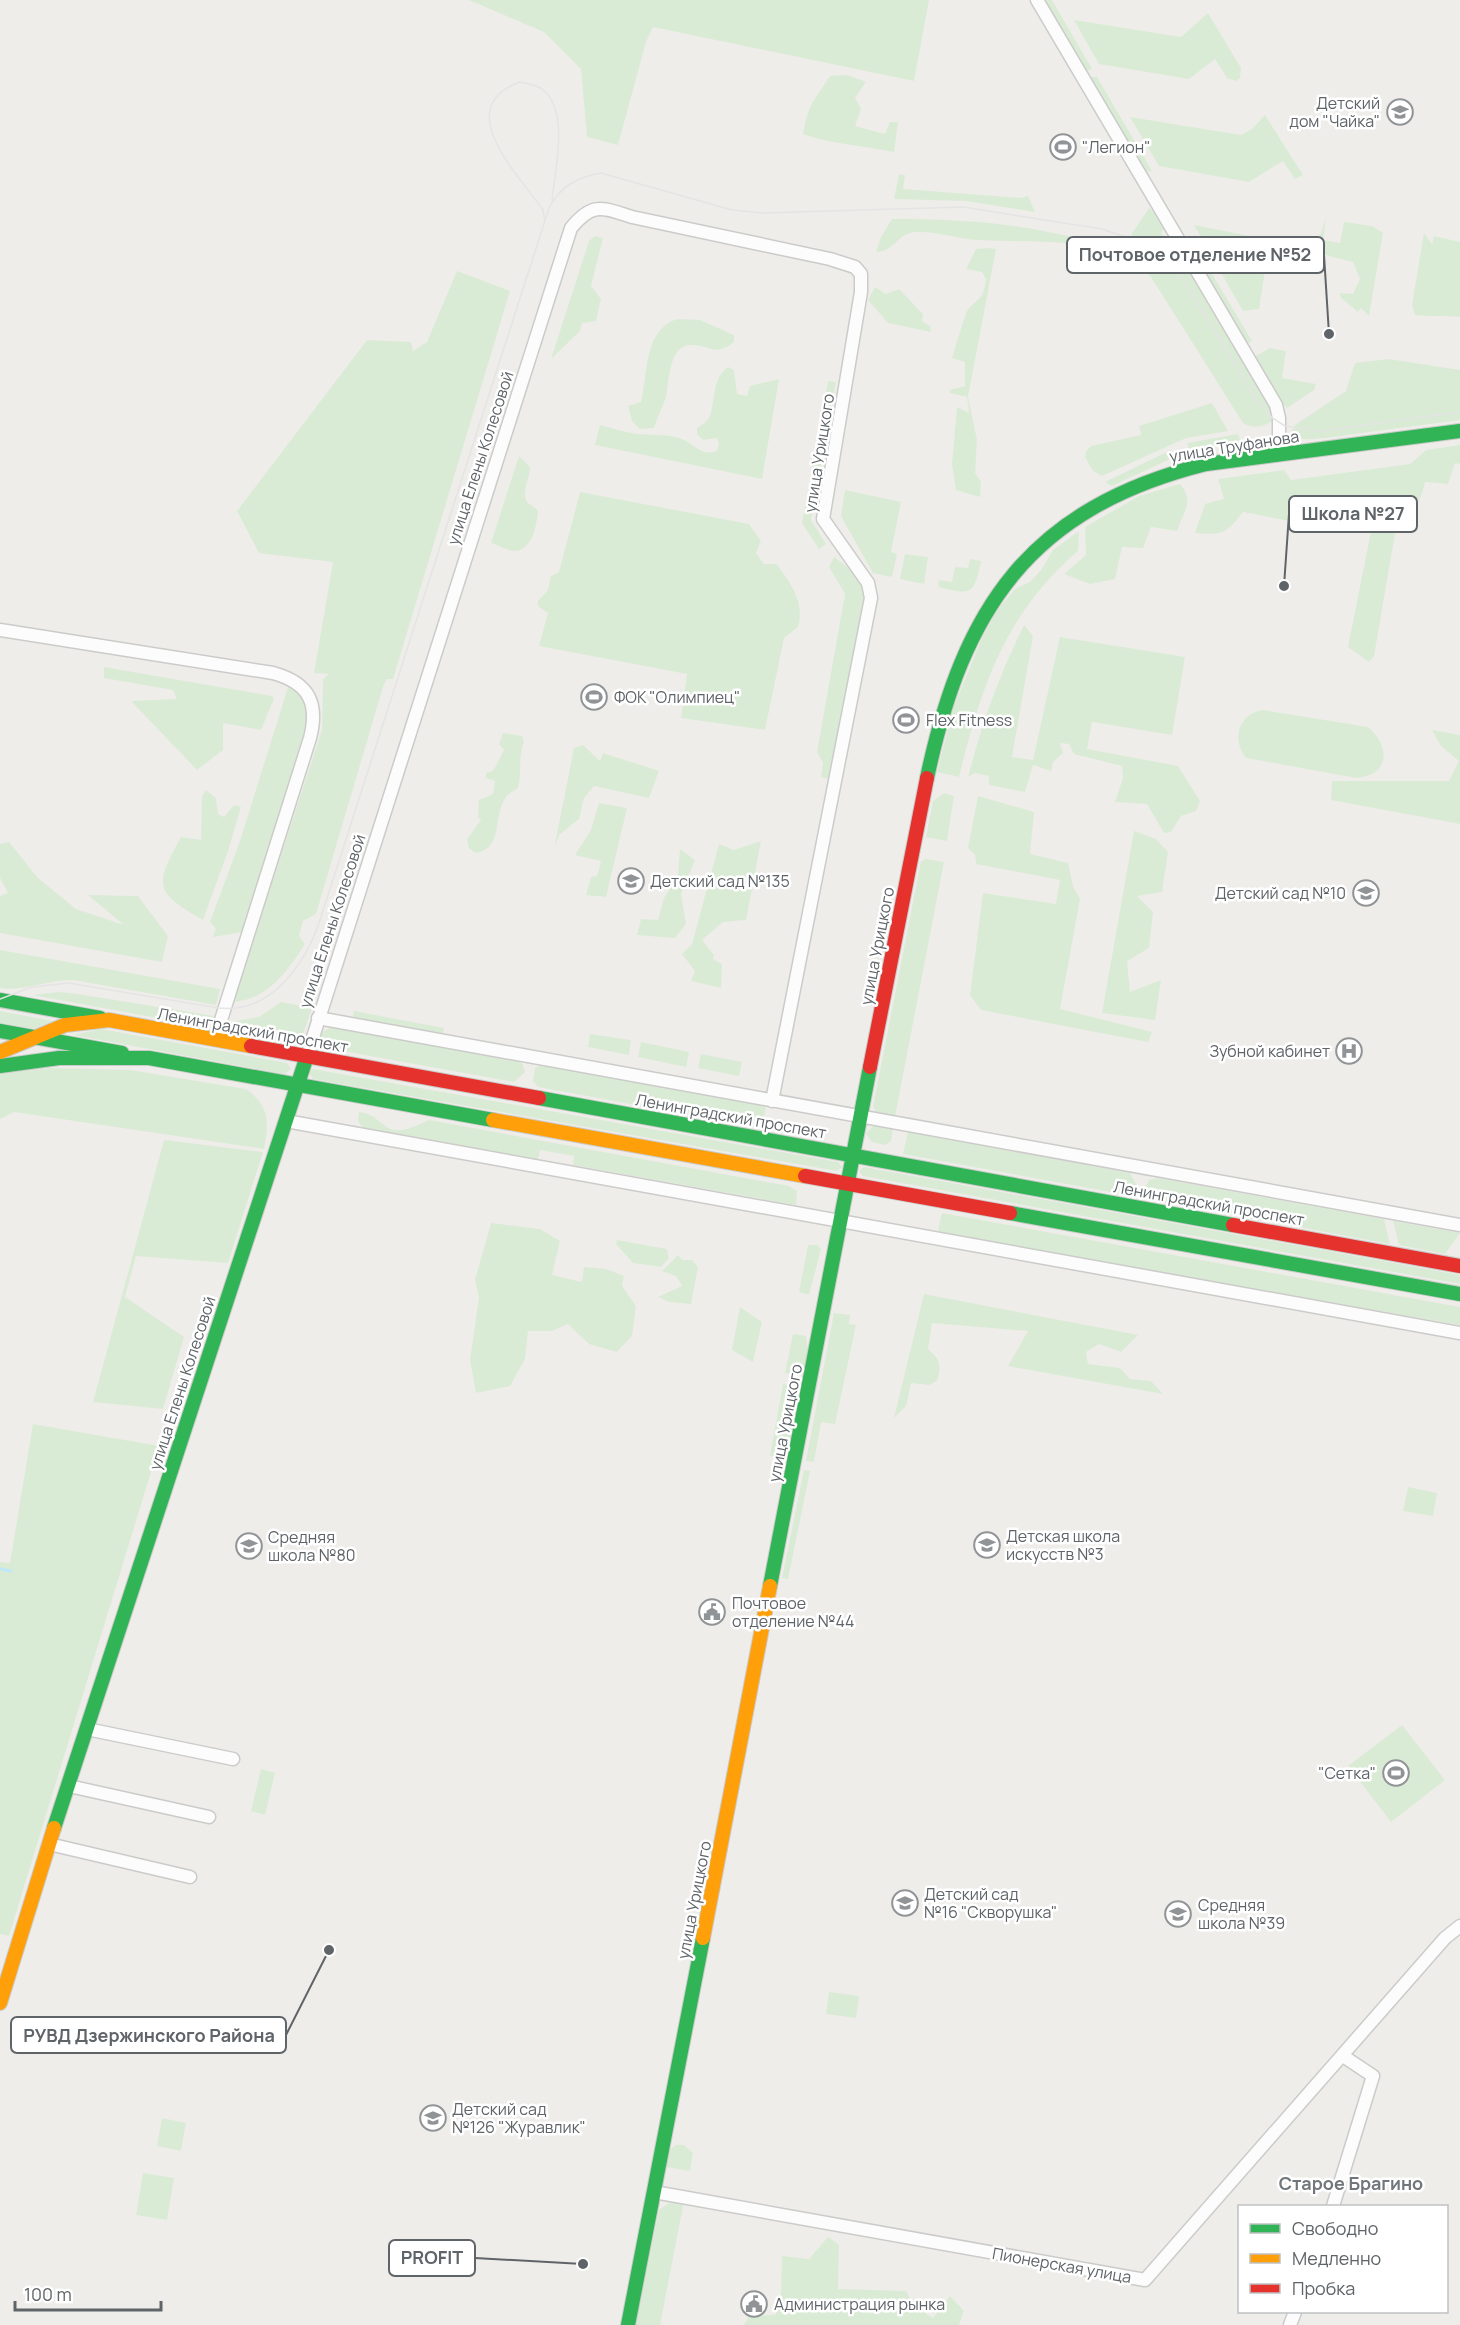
<svg xmlns="http://www.w3.org/2000/svg" width="1460" height="2325" font-family="Manrope,sans-serif">
<style>
.green{fill:#daebd5}
.lines{fill:none;stroke-linecap:round;stroke-linejoin:round}
.stream{stroke:#bfe7f9;stroke-width:3}
.street-casing{stroke:#cbcbca;stroke-width:15}
.fast-casing{stroke:#c9cac9;stroke-width:16}
.slow-casing{stroke:#c9cac9;stroke-width:16}
.jam-casing{stroke:#c9cac9;stroke-width:16}
.street{stroke:#fdfcfc;stroke-width:12}
.fast{stroke:#30b455;stroke-width:14}
.slow{stroke:#ff9f0a;stroke-width:14}
.jam{stroke:#e5322d;stroke-width:14}
.tram{stroke:#e4e4e4;stroke-width:1.5}
.labels{text-anchor:middle;dominant-baseline:central;stroke-width:5;stroke-linejoin:round;paint-order:stroke}
.poi-label{font-size:16px;fill:#5f6468;stroke:#fff;text-anchor:start}
.street-label{font-size:16px;fill:#5f6468;stroke:#fff}
.neighbourhood-label{font-size:18px;font-weight:bold;fill:#70767a;stroke:#fff}
.leader{fill:none;stroke:#5f6468;stroke-width:2}
.callout-dot{fill:#5f6468;stroke:#fff;stroke-width:2}
.callout{fill:#fff;stroke:#5f6468;stroke-width:2}
.callout-label{font-size:18px;text-anchor:middle;font-weight:bold;fill:#5f6468}
</style>
<rect width="100%" height="100%" fill="#efedea"/>
<path class="green" d="M469,0H929L914,81L653,27L646,42L618,145L587,137L581,69L544,32Z
M1042,0H1052L1092,69L1084,72Z
M1208,13L1241,68L1240,78L1236,81L1227,78L1215,59L1189,79L1099,64L1074,20L1181,37Z
M847,75L866,82L855,98L861,109L855,126L885,134L890,122H898L894,152C864,146 832,144 803,134C808,104 814,101 830,76Z
M1089,77H1097L1152,171L1145,172Z
M1265,115L1303,175L1295,179L1283,161L1249,182L1159,166L1130,117L1241,135L1252,129Z
M899,174L905,175L903,189L1021,198L1028,196L1035,212L966,201L894,199Z
M1149,208L1159,217L1164,229L1161,233L1167,241H1171L1273,409V421C1262,427 1254,429 1243,423L1151,277C1109,233 1034,244 979,240C958,239 937,231 915,232C898,233 894,252 876,252L881,237L892,219C944,219 997,221 1048,232C1089,241 1126,241 1160,269L1167,258L1145,240L1131,235Z
M1326,217L1323,240L1340,243L1344,222L1372,226L1383,233L1369,316L1361,308L1358,312L1341,298L1340,293L1353,294L1360,279L1353,262L1325,255L1314,260L1308,254L1295,259L1239,256L1217,264L1194,225L1319,250L1315,238L1321,234Z
M1424,233L1432,244L1434,236L1460,242V317C1444,315 1431,317 1415,315L1412,305Z
M595,236L603,238L591,286L601,299L596,321L582,323L580,331L551,359L589,241Z
M988,248L996,249L968,397L977,440L975,473L981,482L980,497L956,490L952,464L957,407L969,413L967,397L950,393V390L965,386V362L952,358C954,352 965,314 967,311C979,295 983,303 986,279L982,272L966,269L976,249Z
M1242,264H1266L1259,309L1243,311L1220,271Z
M457,271L510,291L393,679H387L383,687L316,914L303,921L299,936L305,944C288,971 267,1000 233,1002L322,730L323,679L329,674L314,673L333,562L259,553L237,511L367,340L411,342L413,351L427,342Z
M1211,272L1252,341L1244,346L1204,277Z
M875,287L886,294L899,289L923,314L922,321L930,326L931,332L888,323L868,300Z
M700,320L734,335V342C715,358 710,344 690,345C669,345 669,383 666,397C663,407 657,417 654,428L640,429L632,421L628,406L641,402C647,378 644,334 672,321C679,318 691,320 700,320Z
M1270,348L1286,351L1282,378L1316,384L1314,390L1287,408L1280,401L1254,357Z
M1389,359L1460,370V420L1325,438C1313,439 1299,442 1291,432L1295,425L1346,391L1355,363Z
M728,367L734,370L737,394L747,396L750,386L779,379L762,479L595,445L600,425C612,428 625,432 637,434C651,435 665,434 679,438C694,442 699,457 717,451L719,444L717,438L703,440L697,434V428C700,426 706,423 708,419C716,409 710,379 728,367Z
M828,381L836,382L811,520L826,544L819,549L802,523Z
M1212,403L1228,431L1186,438L1102,476L1093,471L1085,457L1086,451L1091,446L1141,435L1139,426Z
M1238,434L1240,440L1198,450L1189,449L1187,443Z
M1460,445V464L1455,463L1448,484L1425,482C1421,500 1415,513 1397,522L1374,656L1369,662L1348,647L1374,516L1354,520L1343,512L1307,514L1300,523L1243,512C1226,534 1223,535 1195,533L1205,504L1224,499L1218,479L1284,470L1291,480L1410,464L1426,450Z
M1171,450L1173,457L1168,460L1112,486L1105,482Z
M519,456L530,467C530,477 521,494 527,502C530,505 535,507 538,511C537,524 532,551 515,551C507,551 499,545 491,543Z
M1180,484C1195,502 1183,512 1177,531L1151,527L1143,548L1122,547L1115,579L1090,584L1064,574L1086,555L1085,527L1139,496Z
M845,490L901,502L891,552L897,554L892,577L873,573L841,516Z
M580,492L749,524L761,541L756,553L764,564H777C791,585 805,601 798,627L784,638L765,730L681,718L687,674L539,646L548,613L539,607L537,602L548,590L551,576L559,572Z
M1079,531L1078,551C1005,614 982,685 959,777L937,772L954,706L982,638L998,609L1015,589L1030,582L1041,570L1053,550Z
M905,554L928,557L924,584L900,579Z
M834,557C850,568 862,579 865,598L830,779L821,777L823,763L817,752L845,594L829,567Z
M970,559L981,561C974,596 971,595 938,587L939,580L952,582L955,567L968,568Z
M1024,625L1033,636L1012,757L1033,760L1060,637L1185,657L1172,735L1092,722L1087,749L1178,766L1200,801L1196,811L1181,816L1171,832L1164,833L1147,804L1115,802L1123,778L1122,766L1074,754L1069,744L1060,743L1063,753L1053,762L1051,771L1033,765L1025,792L989,785V776L975,773L968,777C983,720 998,678 1024,625Z
M104,667L272,696L274,699L261,730L223,723V750L197,770L131,701L177,699L173,690L104,678Z
M289,684C304,698 309,705 306,726L243,932L213,937L216,929L210,922L240,841Z
M1262,710L1368,727C1391,746 1390,776 1356,778L1246,758C1232,740 1237,715 1262,710Z
M1432,730L1460,735V824L1331,800L1332,781H1449L1459,761L1441,746Z
M503,733L522,736L524,742C518,756 522,772 518,788C515,790 510,793 507,796C491,815 506,848 475,853L469,848L467,839L481,820L478,817L479,800L493,794L495,781L486,778V773L493,771L504,750L499,744Z
M583,745L600,761L603,753L659,771L649,798L594,786L584,798L579,819L559,835L554,849L574,748Z
M206,790L216,798L218,814L224,817L234,805L241,807L228,851L203,920C154,892 154,886 181,837L201,840L202,796Z
M944,793L954,796L947,841L926,837L933,801Z
M978,796L1034,812L1030,854L1068,863L1073,886L1080,899L1060,1009L1152,1032L1148,1042L981,1010L970,995L983,893L1056,904L1060,880L976,864L975,855L968,848Z
M599,803L627,808L606,897L586,895L591,877L597,876L601,861L575,855L591,830Z
M1134,831L1156,839L1168,852L1162,892L1137,896L1153,912L1149,948L1127,961L1130,992L1161,980L1155,1020L1102,1013Z
M761,841L746,920L723,922L702,940L714,955L713,959L722,964L721,988L691,981L695,971L682,954L692,944L719,844L734,850Z
M9,842L38,878L76,909L124,925L88,895L138,896L168,936L162,962L0,933V896L8,893L0,878V844Z
M680,849L695,860L681,894L686,924L675,938L637,935L641,919L658,920L664,898L678,874Z
M926,859L944,862L895,1117L878,1114L873,1107L921,861Z
M0,950L220,989L216,1005L73,980C49,979 22,992 0,988Z
M59,992L78,994L214,1016L211,1022L201,1026L32,995Z
M281,1002L312,1008L300,1043L228,1031L230,1022L259,1017Z
M0,1011L53,1021L33,1029L0,1023Z
M354,1011L444,1028L442,1039L352,1021Z
M333,1026L518,1060L523,1065L525,1072L514,1082L326,1048L320,1039L321,1033Z
M101,1029L287,1063L291,1069L284,1074L73,1035Z
M590,1034L631,1040L629,1055L588,1047Z
M641,1042L689,1052L686,1067L638,1057Z
M701,1054L742,1062L739,1076L698,1068Z
M542,1065L766,1106L762,1128L538,1087L533,1081L535,1068Z
M50,1068L130,1070L246,1089C270,1106 269,1122 264,1149L14,1112L0,1119V1074Z
M313,1069L838,1162L842,1167L837,1171L313,1079L309,1073Z
M359,1112C372,1114 374,1117 384,1125C397,1137 415,1126 429,1120L789,1186L797,1191L796,1205L573,1165L574,1156L540,1150L538,1159L363,1128L358,1121Z
M874,1125L893,1128L891,1141L885,1145L872,1142L866,1134Z
M908,1132L1130,1173L1137,1186L1127,1195L903,1154Z
M164,1140L263,1152L228,1263L136,1256L125,1297L184,1337L163,1409L93,1402Z
M864,1167L1460,1275V1284L863,1176L859,1171Z
M1157,1178L1384,1219L1390,1244L1152,1200L1145,1187L1149,1180Z
M942,1213L1460,1307V1325L937,1235Z
M1393,1221L1460,1233L1445,1254L1399,1245Z
M491,1223L540,1229L560,1241L552,1275L582,1282L584,1267L606,1269L624,1276L622,1286L636,1306L632,1336L617,1352L589,1344L568,1324L552,1331H528L525,1359L510,1386L476,1393L470,1360L479,1298L475,1280Z
M617,1240L667,1249L669,1258L661,1267L633,1263L616,1244Z
M808,1245H818L821,1249L809,1295L799,1292Z
M678,1255L682,1260H692L698,1267L691,1304L669,1302L658,1297L682,1286L676,1276L662,1271Z
M924,1294L1138,1335L1121,1352L1099,1344L1086,1352L1088,1364L1120,1368L1130,1379L1151,1381L1163,1394L1008,1366L1028,1331L932,1323L928,1349C940,1359 942,1365 937,1381L929,1385L911,1383L906,1406L894,1418Z
M740,1307L762,1322L753,1362L732,1350Z
M834,1313L850,1315L849,1324L856,1325L835,1424L821,1422L814,1462L806,1461Z
M793,1334L806,1336L808,1351L804,1371L798,1375L785,1373Z
M783,1384L797,1386L800,1391L787,1459L770,1456Z
M33,1424L159,1446L9,1936L0,1934V1562L10,1563Z
M804,1470L810,1471L788,1579L782,1578Z
M1408,1487L1437,1493L1433,1516L1403,1511Z
M1402,1725L1445,1780L1391,1822L1348,1766Z
M261,1769L275,1773L265,1815L251,1811Z
M829,1992L859,1996L856,2018L826,2014Z
M162,2118L186,2123L181,2151L157,2146Z
M676,2145H684L693,2153L690,2171L666,2167L670,2150Z
M143,2173L174,2178L167,2220L136,2215Z
M673,2200L684,2201L660,2325H636L659,2210Z
M828,2237L839,2245L838,2289L906,2291L915,2307L933,2318L950,2296L964,2311L959,2325H744L749,2316L775,2315L781,2297L782,2256L809,2259Z"/>
<g class="lines">
<path class="stream" d="M0,1569L11,1571"/>
<g class="street-casing">
<path id="street" d="M1037,0L1276,405L1279,418V454
M0,630L273,673C309,683 319,703 310,738L215,1039
M318,1018L1460,1225
M307,1056L571,228C593,201 603,208 632,217L830,259L855,267L861,274V292L823,519L868,583L871,598L772,1101
M286,1121L1460,1333
M87,1729L233,1759
M69,1786L209,1817
M49,1844L190,1877
M654,2192L1145,2280L1445,1938L1460,1926
M1333,2206L1373,2076L1343,2056
M1290,2325L1295,2312"/>
</g>
<g class="fast-casing">
<path id="fast" d="M927,778C963,608 1030,508 1206,464L1460,431
M0,1000L100,1018
M0,1031L122,1053
M0,1066L59,1058H149L493,1120
M539,1098L1233,1225
M1010,1213L1460,1294
M770,1586L870,1067
M54,1828L307,1056
M628,2325L703,1938"/>
</g>
<g class="slow-casing">
<path id="slow" d="M0,1052L65,1025L109,1020L251,1046
M493,1120L805,1176
M703,1938L770,1586
M0,2003L54,1828"/>
</g>
<g class="jam-casing">
<path id="jam" d="M251,1046L539,1098
M870,1067L927,778
M805,1176L1010,1213
M1233,1225L1460,1266"/>
</g>
<use href="#street" class="street"/>
<use href="#fast" class="fast"/>
<use href="#slow" class="slow"/>
<use href="#jam" class="jam"/>
<path class="tram" d="M545,222L543,210C518,174 450,107 520,82C527,84 537,85 542,89C571,111 554,172 552,202
M0,999L32,987L68,983L219,1008C273,1014 307,961 321,917L549,208C560,186 578,177 601,173L732,210L763,213L963,207L1102,229L1143,243L1177,269L1258,402L1271,417L1285,426L1320,431L1460,412"/>
</g>
<defs>
<g id="school-ring" transform="scale(1.35)"><circle r="9.5" fill="#fff" stroke="#919496" stroke-width="1.5"/><path d="M0-5L7-2L0 1L-7-2ZM-4 1L0 2.5L4 1V4Q0 6-4 4Z" fill="#919496"/></g>
<g id="stadium-ring" transform="scale(1.35)"><circle r="9.5" fill="#fff" stroke="#919496" stroke-width="1.5"/><path d="M0-5a6.5 5 0 1 0 0 10a6.5 5 0 1 0 0-10ZM-3.5-1.8h7v3.6h-7Z" fill="#919496"/></g>
<g id="hospital-ring" transform="scale(1.35)"><circle r="9.5" fill="#fff" stroke="#919496" stroke-width="1.5"/><path d="M-5-5h3v3.5h4V-5h3V5h-3V1.5h-4V5h-3Z" fill="#919496"/></g>
<g id="civic-ring" transform="scale(1.35)"><circle r="9.5" fill="#fff" stroke="#919496" stroke-width="1.5"/><path d="M-.6-6.5H3V-4.5H.6V-3L4-1V1h2V6H-6V1h2V-1L-.6-3ZM-1.2 2.5V6h2.4V2.5Z" fill="#919496"/></g>
</defs>
<g fill-rule="evenodd">
<use href="#school-ring" x="1400" y="112"/>
<use href="#stadium-ring" x="1063" y="147"/>
<use href="#stadium-ring" x="594" y="697"/>
<use href="#stadium-ring" x="906" y="720"/>
<use href="#school-ring" x="631" y="881"/>
<use href="#school-ring" x="1366" y="893"/>
<use href="#hospital-ring" x="1349" y="1051"/>
<use href="#school-ring" x="987" y="1545"/>
<use href="#school-ring" x="249" y="1546"/>
<use href="#civic-ring" x="712" y="1612"/>
<use href="#stadium-ring" x="1396" y="1773"/>
<use href="#school-ring" x="905" y="1903"/>
<use href="#school-ring" x="1178" y="1914"/>
<use href="#school-ring" x="433" y="2118"/>
<use href="#civic-ring" x="754" y="2304"/>
</g>
<g class="labels">
<g class="poi-label">
<text x="1380" y="103" text-anchor="end">Детский<tspan x="1380" dy="18">дом "Чайка"</tspan></text>
<text x="1082" y="147">"Легион"</text>
<text x="614" y="697">ФОК "Олимпиец"</text>
<text x="926" y="720">Flex Fitness</text>
<text x="650" y="881">Детский сад №135</text>
<text x="1346" y="893" text-anchor="end">Детский сад №10</text>
<text x="1330" y="1051" text-anchor="end">Зубной кабинет</text>
<text x="1006" y="1536">Детская школа<tspan x="1006" dy="18">искусств №3</tspan></text>
<text x="268" y="1537">Средняя<tspan x="268" dy="18">школа №80</tspan></text>
<text x="732" y="1603">Почтовое<tspan x="732" dy="18">отделение №44</tspan></text>
<text x="1376" y="1773" text-anchor="end">"Сетка"</text>
<text x="924" y="1894">Детский сад<tspan x="924" dy="18">№16 "Скворушка"</tspan></text>
<text x="1198" y="1905">Средняя<tspan x="1198" dy="18">школа №39</tspan></text>
<text x="452" y="2109">Детский сад<tspan x="452" dy="18">№126 "Журавлик"</tspan></text>
<text x="774" y="2304">Администрация рынка</text>
</g>
<g class="street-label">
<text transform="translate(1234 446) rotate(-9)">улица Труфанова</text>
<text transform="translate(819 453) rotate(-81)">улица Урицкого</text>
<text transform="translate(480 458) rotate(-72)">улица Елены Колесовой</text>
<text transform="translate(332 921) rotate(-72)">улица Елены Колесовой</text>
<text transform="translate(877 946) rotate(-79)">улица Урицкого</text>
<text transform="translate(253 1030) rotate(10)">Ленинградский проспект</text>
<text transform="translate(731 1116) rotate(10)">Ленинградский проспект</text>
<text transform="translate(1209 1203) rotate(10)">Ленинградский проспект</text>
<text transform="translate(182 1383) rotate(-72)">улица Елены Колесовой</text>
<text transform="translate(785 1423) rotate(-79)">улица Урицкого</text>
<text transform="translate(694 1900) rotate(-79)">улица Урицкого</text>
<text transform="translate(1062 2265) rotate(10)">Пионерская улица</text>
</g>
<g class="neighbourhood-label">
<text x="1351" y="2183">Старое Брагино</text>
</g>
</g>
<path class="leader" d="M1329 334L1324 255M1284 586L1289 514M329 1950L286 2035M583 2264L475 2258"/>
<g class="callout-dot">
<circle cx="1329" cy="334" r="6"/>
<circle cx="1284" cy="586" r="6"/>
<circle cx="329" cy="1950" r="6"/>
<circle cx="583" cy="2264" r="6"/>
</g>
<g class="callout">
<rect x="1067" y="237" width="257" height="36" rx="6"/>
<rect x="1289" y="496" width="128" height="36" rx="6"/>
<rect x="11" y="2017" width="275" height="36" rx="6"/>
<rect x="389" y="2240" width="86" height="36" rx="6"/>
</g>
<g class="callout-label">
<text x="1195" y="261">Почтовое отделение №52</text>
<text x="1353" y="520">Школа №27</text>
<text x="149" y="2042">РУВД Дзержинского Района</text>
<text x="432" y="2264">PROFIT</text>
</g>
<rect x="1238" y="2205" width="210" height="108" fill="#ffffff" stroke="#bfc1c3" stroke-width="1.5"/>
<rect x="1250" y="2224" width="30" height="9" fill="#30b455" stroke="#bfc1c3" stroke-width="1.5"/>
<text x="1292" y="2235" font-size="18" fill="#5f6468">Свободно</text>
<rect x="1250" y="2254" width="30" height="9" fill="#ff9f0a" stroke="#bfc1c3" stroke-width="1.5"/>
<text x="1292" y="2265" font-size="18" fill="#5f6468">Медленно</text>
<rect x="1250" y="2284" width="30" height="9" fill="#e5322d" stroke="#bfc1c3" stroke-width="1.5"/>
<text x="1292" y="2295" font-size="18" fill="#5f6468">Пробка</text>
<path d="M15 2301v9h146v-9" fill="none" stroke="#5f6468" stroke-width="3"/>
<text x="24" y="2301" font-size="18" fill="#5f6468" stroke="#ffffff" stroke-width="4.5" paint-order="stroke">100 m</text>
</svg>
